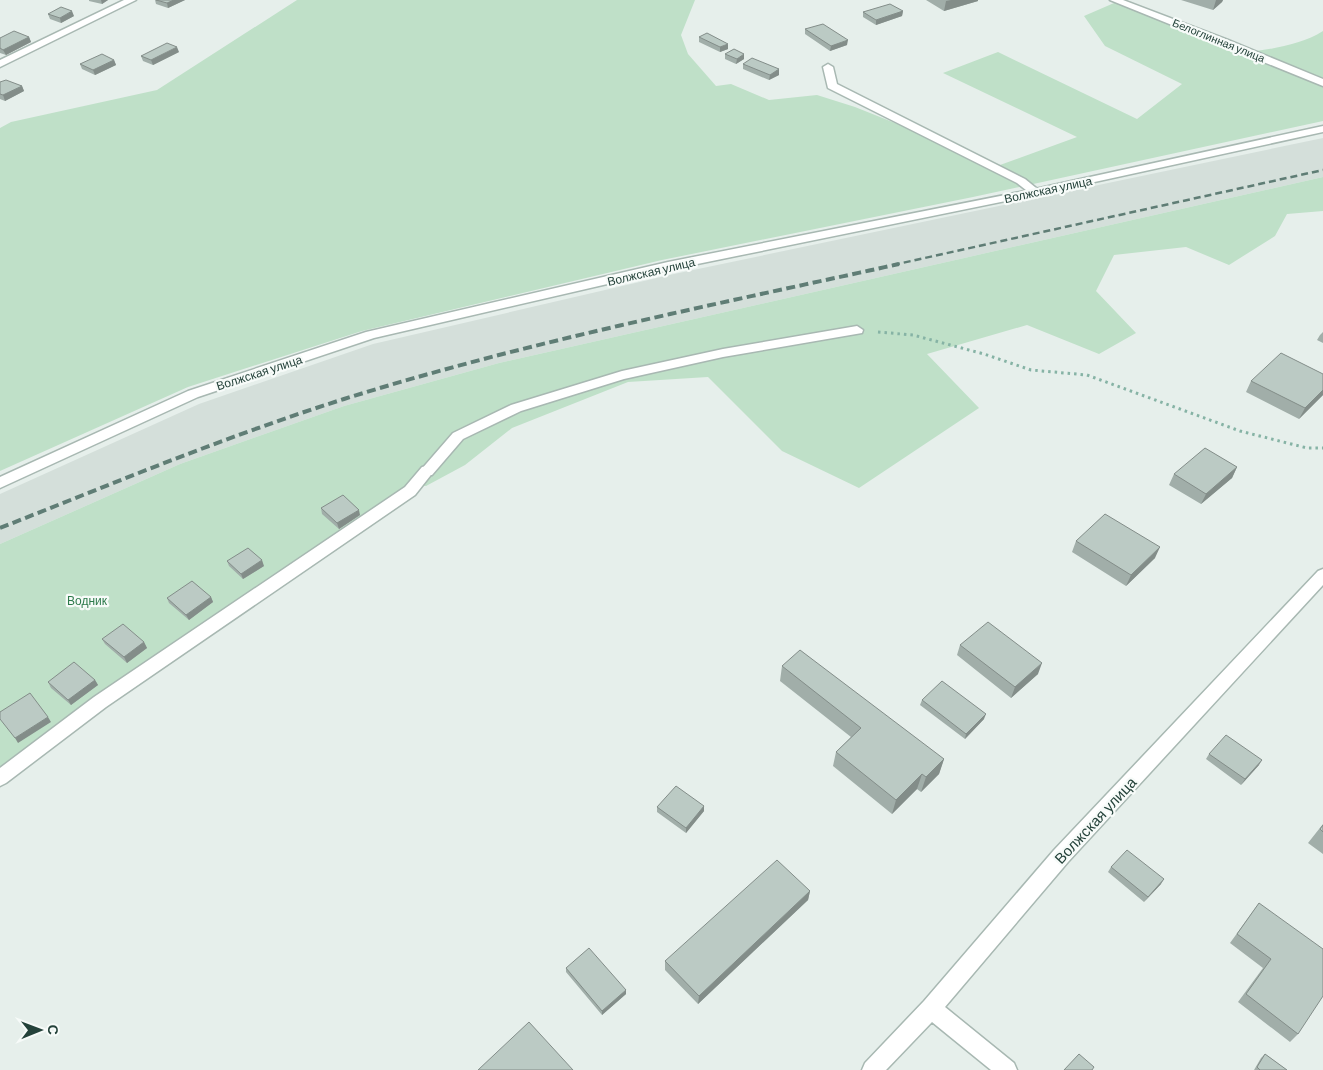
<svg xmlns="http://www.w3.org/2000/svg" width="1323" height="1070" font-family="Barlow,sans-serif">
<style>
.built{fill:#d4dfda}
.green{fill:#bfe0c8}
.lines{fill:none;stroke-linecap:round;stroke-linejoin:round}
.service-casing{stroke:#a8b8b2;stroke-width:3}
.minor-casing{stroke:#a8b8b2;stroke-width:3}
.path{stroke:#86b3a5;stroke-width:3;stroke-dasharray:2.5 4;stroke-linecap:butt}
.service{fill:#fff;fill-rule:evenodd}
.minor{fill:#fff;fill-rule:evenodd}
.rail-far1{stroke:#5f7d75;stroke-width:2.5;stroke-dasharray:7 4;stroke-linecap:butt}
.rail{stroke:#5f7d75;stroke-width:4;stroke-dasharray:9 4.5;stroke-linecap:butt}
.wall{fill:#a1aea9}
.shaded-wall{fill:#838d89}
.building{fill:#bbcac4;stroke:#838d89}
.labels{text-anchor:middle;dominant-baseline:central;stroke-width:4.5;stroke-linejoin:round;paint-order:stroke}
.far-street-label{font-size:11px;fill:#24423a;stroke:#f7fbf9}
.street-label{font-size:12px;fill:#24423a;stroke:#f7fbf9}
.park-label{font-size:12px;fill:#2d7a4b;stroke:#f7fbf9}
.near-street-label{font-size:15px;fill:#24423a;stroke:#f7fbf9}
</style>
<rect width="100%" height="100%" fill="#e6efeb"/>
<path class="built" d="M1323,138V177L499,363L344,406L180,464L0,544V494L199,404L373,344L674,274Z"/>
<path class="green" d="M297,0H695L681,35L688,54L716,86L731,84L769,100L817,95L855,107L1000,165L1077,137L943,73L998,52L1137,119L1182,84L1105,46L1084,16L1121,0L1256,51C1279,48 1304,43 1323,31V121L973,197L662,260L362,331L188,387L0,471V128L11,122L157,90Z
M1323,177V211L1287,214L1275,236L1229,265L1186,247L1114,255L1096,291L1136,333L1099,354L1027,325L927,354L979,408L859,488L782,451L708,377L628,382L512,428L465,465L426,486L410,485L0,770V544L180,464L344,406L499,363Z"/>
<g class="lines">
<g class="service-casing">
<path id="service" d="M1110,0H1123L1228,40L1323,79V86Z
M828,64L833,67L837,84L1025,179L1041,192L1039,194H1031L1017,183L828,88L823,67Z
M857,326L863,330L862,333L723,357L624,379L521,411L463,439L432,475H422L420,471L453,433L511,405L622,371L723,349Z"/>
</g>
<g class="minor-casing">
<path id="minor" d="M124,0H136L0,67V60Z
M1323,126V132L1035,195L668,270L374,338L198,397L0,488V477L188,391L366,332L668,262L1035,189Z
M427,466L432,467L434,471L415,495L106,707L6,783L0,786V768L94,697L405,487L422,467Z
M1323,569V585L1068,862L945,1007L1014,1063L1017,1070H991L932,1022L886,1070H862L865,1063L924,1001L1054,850L1318,571Z"/>
</g>
<path class="path" d="M878,332L913,335L984,354L1031,370L1087,375L1240,431L1307,448H1323"/>
<use href="#service" class="service"/>
<use href="#minor" class="minor"/>
<path class="rail-far1" d="M893,265L1323,170"/>
<path class="rail" d="M0,528C114,483 227,436 344,399C526,342 713,305 899,264"/>
</g>
<path class="wall" d="M89,0H108L102,4L89,1Z
M155,0H185L168,8L156,4Z
M926,0H978V1L944,11Z
M1181,0H1223L1222,2L1213,10Z
M903,11L902,16L876,25L863,17V12Z
M48,14L74,16L61,23L50,19Z
M805,29L847,45L830,51L805,34Z
M29,37L31,42L6,55L0,53V38Z
M699,37L728,49L720,52L699,42Z
M179,52L153,65L143,61L141,56Z
M725,54L744,59L736,64L725,59Z
M114,60L116,65L95,75L82,69L80,64Z
M743,64L779,69V75L769,80L743,69Z
M0,82L22,86L24,91L5,101L0,99Z
M1323,332V343L1317,340L1320,335Z
M1323,374V395L1299,419L1246,392L1251,381Z
M1237,467L1232,478L1201,504L1169,485L1174,474Z
M321,508L360,515L339,529L322,514Z
M1076,541L1155,558L1126,586L1072,552Z
M227,561L264,566L243,579L229,566Z
M211,597L213,602L189,620L169,603L167,598Z
M102,639L144,642L147,648L127,663L105,644Z
M960,645L1038,674L1011,698L957,655Z
M782,666L944,759L939,774L921,792L917,789L892,814L833,766L836,752L851,737L780,681Z
M95,680L98,685L71,705L51,688L48,682Z
M922,700L984,719L965,739L920,705Z
M1209,754L1259,765L1241,785L1206,759Z
M704,806V811L686,833L657,812V807Z
M1323,824V854L1308,843Z
M1111,867L1161,884L1144,902L1108,872Z
M810,891L808,900L698,1004L665,970V961Z
M1259,903L1298,1034L1290,1042L1238,1002L1263,968L1230,943Z
M566,968L626,994L602,1015L566,972Z
M1265,1054L1287,1070H1254L1261,1058Z"/>
<path class="shaded-wall" d="M101,0H108L102,4Z
M174,0H185L168,8L167,3Z
M951,0H978V1L944,11L946,1Z
M1216,0H1223L1222,2L1213,10Z
M72,11L74,16L61,23L60,18Z
M903,11L902,16L876,25V20Z
M29,37L31,42L6,55L3,50Z
M848,40L847,45L830,51L831,46Z
M728,44V49L720,52V47Z
M177,47L179,52L153,65L151,60Z
M744,54V59L736,64L737,59Z
M114,60L116,65L95,75L93,70Z
M779,69V75L769,80L770,75Z
M22,86L24,91L5,101L3,95Z
M1323,390V395L1299,419L1305,408Z
M1237,467L1232,478L1201,504L1206,494Z
M359,510L360,515L339,529L337,523Z
M1160,547L1155,558L1126,586L1131,575Z
M262,560L264,566L243,579L241,574Z
M211,597L213,602L189,620L186,615Z
M144,642L147,648L127,663L124,657Z
M1042,663L1038,674L1011,698L1015,687Z
M95,680L98,685L71,705L68,700Z
M986,714L984,719L965,739L966,734Z
M48,717L51,722L18,743L15,738Z
M944,759L939,774L921,792L926,777Z
M1262,760L1259,765L1241,785L1245,779Z
M922,774L917,789L892,814L896,800Z
M704,806V811L686,833V828Z
M1164,879L1161,884L1144,902L1148,897Z
M810,891L808,900L698,1004L699,996Z
M626,990V994L602,1015V1011Z"/>
<path class="building" d="M156,0H174L167,3Z
M890,4L903,11L876,20L863,12Z
M61,7L72,11L60,18L48,14Z
M823,24L848,40L831,46L805,29Z
M14,31L29,37L3,50L0,48V38Z
M707,33L728,44L720,47L699,37Z
M167,43L177,47L151,60L141,56Z
M734,49L744,54L737,59L725,54Z
M102,54L114,60L93,70L80,64Z
M752,58L779,69L770,75L743,64Z
M6,80L22,86L3,95L0,94V82Z
M1281,353L1323,374V390L1305,408L1251,381Z
M1205,448L1237,467L1206,494L1174,474Z
M343,495L359,510L337,523L321,508Z
M1105,514L1160,547L1131,575L1076,541Z
M248,548L262,560L241,574L227,561Z
M192,581L211,597L186,615L167,598Z
M988,622L1042,663L1015,687L960,645Z
M123,624L144,642L124,657L102,639Z
M800,650L944,759L926,777L922,774L896,800L836,752L861,728L782,666Z
M74,662L95,680L68,700L48,682Z
M942,681L986,714L966,734L922,700Z
M30,693L48,717L15,738L0,719V712Z
M1226,735L1262,760L1245,779L1209,754Z
M676,786L704,806L686,828L657,807Z
M1323,825V832L1320,829Z
M1127,850L1164,879L1148,897L1111,867Z
M777,860L810,891L699,996L665,961Z
M1259,903L1323,949V996L1298,1034L1246,994L1271,959L1237,934Z
M589,948L626,990L602,1011L566,968Z
M529,1022L573,1070H478Z
M1079,1054L1094,1067L1092,1070H1064Z
M1265,1054L1287,1070H1260L1257,1067Z"/>
<g class="labels">
<g class="far-street-label">
<text transform="translate(1219 40) rotate(22)">Белоглинная улица</text>
</g>
<g class="street-label">
<text transform="translate(1048 189) rotate(-12)">Волжская улица</text>
<text transform="translate(651 271) rotate(-13)">Волжская улица</text>
<text transform="translate(259 372) rotate(-18)">Волжская улица</text>
</g>
<g class="park-label">
<text x="87" y="600">Водник</text>
</g>
<g class="near-street-label">
<text transform="translate(1095 820) rotate(-47)">Волжская улица</text>
</g>
</g>
<g transform="translate(40 1030) rotate(89)" stroke="#f7fbf9" stroke-width="4" paint-order="stroke">
<path d="M0-4L9 19L0 12L-9 19Z" fill="#24423a"/>
<text y="-8" font-size="14" font-weight="bold" text-anchor="middle" fill="#24423a">С</text>
</g>
</svg>
